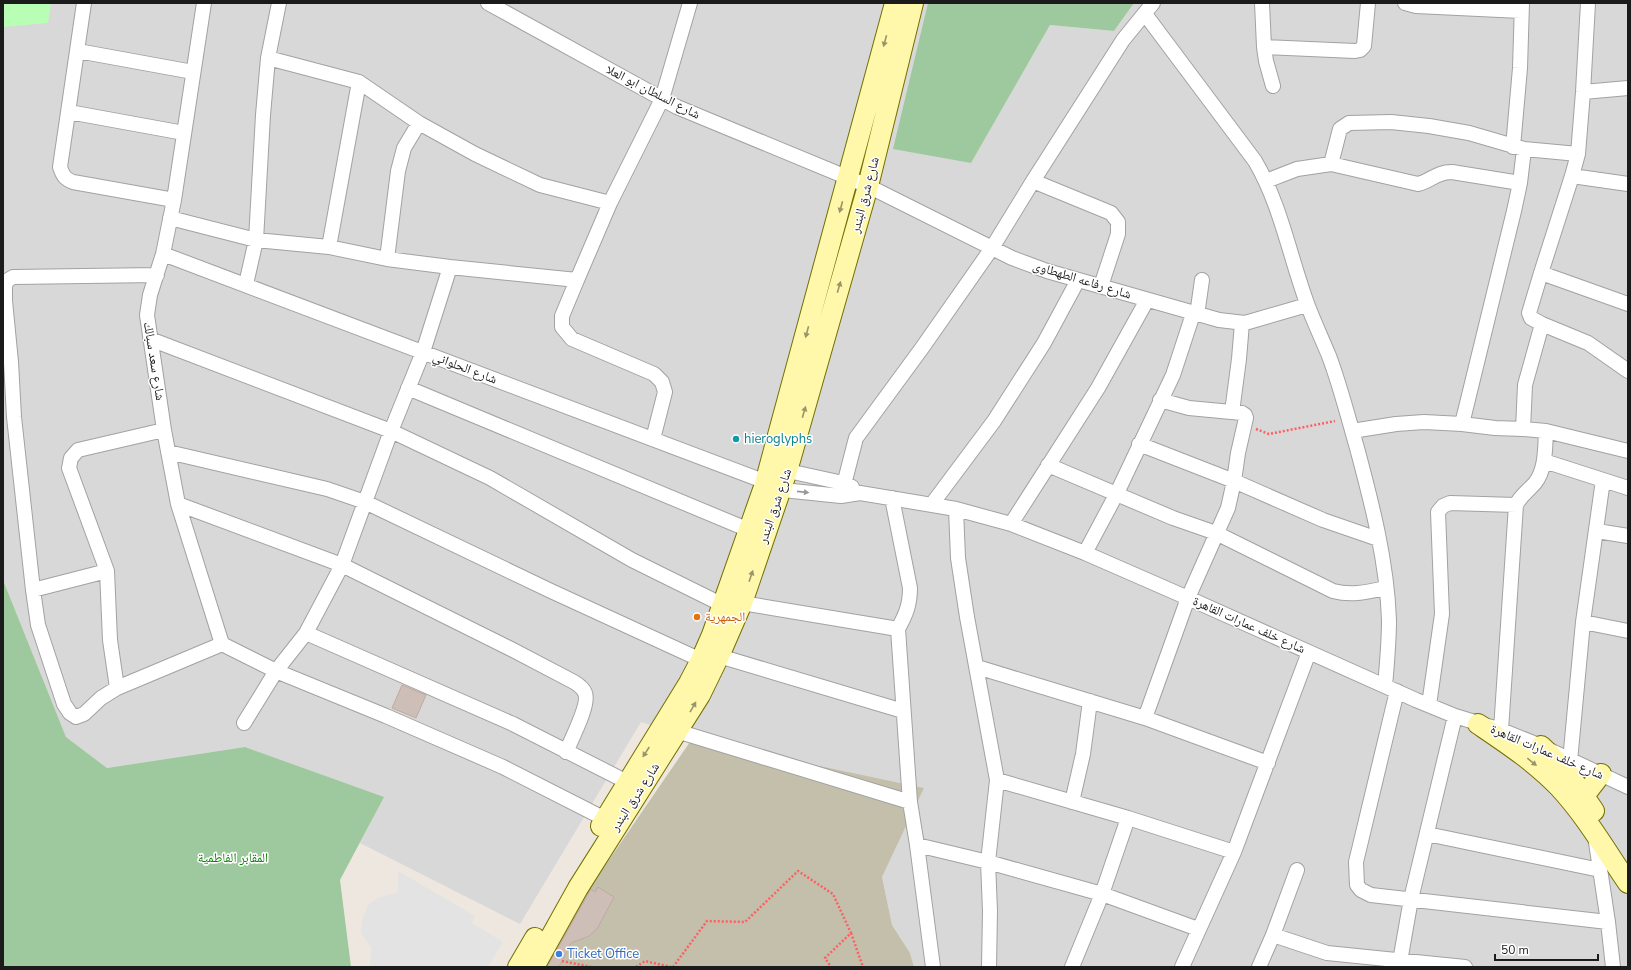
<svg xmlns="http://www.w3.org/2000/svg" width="1631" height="970" font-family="'Nunito Sans','Noto Naskh Arabic',sans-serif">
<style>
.residential{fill:#d9d8d8}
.construction{fill:#c3bfaa}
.cemetery{fill:#9ec99f}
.park{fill:#b9feb5}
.parking{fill:#e3e3e3}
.building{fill:#cebeb8;stroke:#c0aaa0}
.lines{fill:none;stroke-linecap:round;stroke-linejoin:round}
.street-casing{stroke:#a2a2a2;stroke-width:16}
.secondary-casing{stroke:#737000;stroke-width:22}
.path{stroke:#ff5e64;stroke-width:2.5;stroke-dasharray:2 2;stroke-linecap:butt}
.street{stroke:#fff;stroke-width:14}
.secondary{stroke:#fff8ab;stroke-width:20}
.oneway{fill:#98956a}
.oneway2{fill:#989898}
.culture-dot{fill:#0f9aa8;stroke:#fff;stroke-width:1.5}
.food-dot{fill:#e8710a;stroke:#fff;stroke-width:1.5}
.shop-dot{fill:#3f7fe0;stroke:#fff;stroke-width:1.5}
.labels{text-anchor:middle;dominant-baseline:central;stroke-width:3;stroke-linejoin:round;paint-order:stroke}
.street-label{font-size:13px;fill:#1b1b1b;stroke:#fff}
.culture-label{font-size:13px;fill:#0d838f;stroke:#fff;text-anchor:start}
.food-label{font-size:13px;fill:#c56008;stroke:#fff;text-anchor:start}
.park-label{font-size:13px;fill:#088002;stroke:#fff}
.shop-label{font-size:13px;fill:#366cbe;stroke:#fff;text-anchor:start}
</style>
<rect width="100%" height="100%" fill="#eee7df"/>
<path class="residential" d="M3,3H928L971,163L1050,25L1114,31L1134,3H1628V967H914L910,953L892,925L882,877L924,788L692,739L641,722L520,924L360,843L383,797L245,747L107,768L66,737L3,580Z"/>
<path class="construction" d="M692,739L924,788L882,877L892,925L910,953L914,967H543L589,889Z"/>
<path class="cemetery" d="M928,3H1134L1114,31L1050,25L971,163L893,149Z
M3,580L66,737L107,768L245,747L384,797L340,880L351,967H3Z"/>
<path class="park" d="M3,3H51L48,23L3,27Z"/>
<path class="parking" d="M398,871L475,916L472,923L503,942L488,967H370L371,947L361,933L362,920L368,905L378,898L398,892Z"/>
<path class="building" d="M402,685L426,695L416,718L392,708Z
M598,887L614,897L597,929L589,936L571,943L559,967H547L591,889L595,892Z"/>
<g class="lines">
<g class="street-casing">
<path id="street" d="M84,3L60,167C63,176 65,179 73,182L174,200
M204,3L174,200L163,254L150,295L147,315L164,430L178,504L222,644
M488,3L677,107L868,186L1012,258L1047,271L1219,320L1245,323L1307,305
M1262,3L1264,47L1266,61L1273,86
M1405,3L1416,6L1521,11
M1145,14L1255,161C1281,205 1290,258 1308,306C1314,322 1322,339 1329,356C1340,385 1348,417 1357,448C1372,504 1387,562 1389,620C1389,642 1387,664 1385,686
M1264,47L1355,51L1360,50L1364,46L1368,3
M78,51L193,72
M268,58L359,82L419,123L475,154L540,185L610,203
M1583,92L1628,88
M69,112L184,133
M1513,147L1520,68L1522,3
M1578,154L1583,92L1588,3
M1331,164L1418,184C1431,181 1436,172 1452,172L1520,183
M1572,176L1628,184
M1033,181L1111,213L1118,222V234L1101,286
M1266,181L1297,169L1331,164L1340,129L1349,123L1391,122L1429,126L1469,133L1524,149L1578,154L1572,176L1541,273L1628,304
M170,218L256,240L329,247L387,259L450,267L577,280L610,203L662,99L690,3
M329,247L359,82
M163,254L766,482
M387,259L398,171L404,148L419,123
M450,267L423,352L391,431L342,565L306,633L276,671L386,716L503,767L613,823
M1541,273L1529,313L1531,318L1542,324L1525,385L1523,429L1546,431L1628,451
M157,275L13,277L8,280L5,285V301L11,362L14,417L33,590L38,625L64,704L70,713L76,717L84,714L101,698L117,688L222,644L276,671L244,723
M577,280L562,316V327L572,339L654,374L662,382L665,392L653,439
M246,284L256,240L263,115L268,58L279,3
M1197,315L1202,280
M1542,324L1588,343L1628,371
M150,339L391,431L490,478L632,560L723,605
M408,388L749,530
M1232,412L1239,359L1242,323
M1462,424L1495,428L1523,429
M1352,431L1396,424L1424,422L1462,424L1514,211L1520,183L1524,149
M1139,444L1234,481L1323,520L1378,539
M168,452L327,489L365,502L551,591L701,660
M1544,461L1628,488
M1048,465L1173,518L1216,533L1333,591C1352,596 1367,592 1386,588
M779,469L843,483L852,487
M773,489L841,496L860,493L956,509L1011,524L1085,553L1188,598L1416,700L1455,716L1501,730L1541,746L1628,787
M841,496L856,438L922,348L992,248L1033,181L1123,40L1153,3
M892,498L910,588C910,605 906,614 898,629
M178,504L342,565L511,649L574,682C579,685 583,688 585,693C590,704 571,740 566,752
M932,504L994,421L1044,343L1078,280
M956,509L958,558L967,617L997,780L988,862L990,911L989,967
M1011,524L1098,388L1147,300
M1597,531L1628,536
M1085,553L1117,493L1173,375L1193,314
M33,590L107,571
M742,603L898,629L910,802L917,845L933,967
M1583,622L1628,631
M306,633L513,724L635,786
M719,656L903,711
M977,667L1145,718L1268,763
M117,688L110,640L107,571L69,468L71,458L78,450L164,430
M1397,691L1356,862L1357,885L1361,890L1371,895L1608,922
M1429,705L1442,614L1438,512L1443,506L1450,503L1516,505
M1145,718L1188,598L1228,508L1234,481L1238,453L1246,418L1245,415L1242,413L1189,408L1160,400
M670,729L910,802
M1501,730L1516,505C1521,495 1528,491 1535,483C1546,469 1545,448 1546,431
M1570,761L1583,622L1603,480
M997,780L1128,818L1234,852
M1072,802L1083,754L1090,701
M1427,834L1600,870
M1595,836L1608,922L1613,967
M917,845L988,862L1102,894L1198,929
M1273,935L1327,953L1465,967
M1072,967L1102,894L1128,818
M1182,967L1234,852L1309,652
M1259,967L1273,935L1297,870
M1399,967L1411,899L1455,716"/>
</g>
<g class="secondary-casing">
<path id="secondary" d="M1478,724C1506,743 1535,762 1559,787C1586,816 1606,851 1628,883
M1541,746L1566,770L1594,811
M1577,805L1601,774
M601,826L689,683L701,660L712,635L764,487L895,3
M518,967L535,938
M534,967L578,888L700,695L719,656L742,603L787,471L868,186L913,3"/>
</g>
<path class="path" d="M1256,429L1269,434L1335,421
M851,933L863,967
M562,961L591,967
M636,967L645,961L671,967
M673,967L707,921L745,922L798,871L833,894L851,933L825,958L831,967"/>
<use href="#street" class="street"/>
<use href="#secondary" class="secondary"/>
</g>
<defs><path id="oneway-solid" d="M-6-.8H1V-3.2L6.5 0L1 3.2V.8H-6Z"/></defs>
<g class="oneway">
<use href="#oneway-solid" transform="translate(885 41) rotate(105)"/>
<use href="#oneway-solid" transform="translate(841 207) rotate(105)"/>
<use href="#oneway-solid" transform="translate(839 287) rotate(-74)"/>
<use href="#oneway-solid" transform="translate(807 332) rotate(105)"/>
<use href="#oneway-solid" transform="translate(804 412) rotate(-74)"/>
<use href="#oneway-solid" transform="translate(751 576) rotate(-71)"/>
<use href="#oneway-solid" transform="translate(693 707) rotate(-60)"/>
<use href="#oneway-solid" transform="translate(646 752) rotate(123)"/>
<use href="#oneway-solid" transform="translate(1532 762) rotate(39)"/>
</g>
<use class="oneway2" href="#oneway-solid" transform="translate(803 492) rotate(6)"/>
<circle class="culture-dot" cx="736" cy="439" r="4"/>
<circle class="food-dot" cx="697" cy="617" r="4"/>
<circle class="shop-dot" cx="559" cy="954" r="4"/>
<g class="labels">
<g class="street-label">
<text transform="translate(653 92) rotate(27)">شارع السلطان ابو العلا</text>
<text transform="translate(865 195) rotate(-75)">شارع شرق البندر</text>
<text transform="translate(1082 280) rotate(17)">شارع رفاعه الطهطاوى</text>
<text transform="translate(154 361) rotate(81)">شارع سعد سبالك</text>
<text transform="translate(465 368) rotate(21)">شارع الحلواني</text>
<text transform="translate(775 506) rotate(-71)">شارع شرق البندر</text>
<text transform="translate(1249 625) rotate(24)">شارع خلف عمارات القاهرة</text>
<text transform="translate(1547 752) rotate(23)">شارع خلف عمارات القاهرة</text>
<text transform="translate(635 797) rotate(-57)">شارع شرق البندر</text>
</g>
<g class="culture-label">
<text x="744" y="439">hieroglyphs</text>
</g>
<g class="food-label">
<text x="705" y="617">الجمهرية</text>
</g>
<g class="park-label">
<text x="233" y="858">المقابر الفاطمية</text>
</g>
<g class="shop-label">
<text x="567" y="954">Ticket Office</text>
</g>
</g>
<rect width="1631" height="970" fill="none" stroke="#1b1b1b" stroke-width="8"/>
<path d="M1495 954v6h103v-6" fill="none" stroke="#1b1b1b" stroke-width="2"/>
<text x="1501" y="954" font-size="12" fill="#1b1b1b" stroke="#ffffff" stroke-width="3" paint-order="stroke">50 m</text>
</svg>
